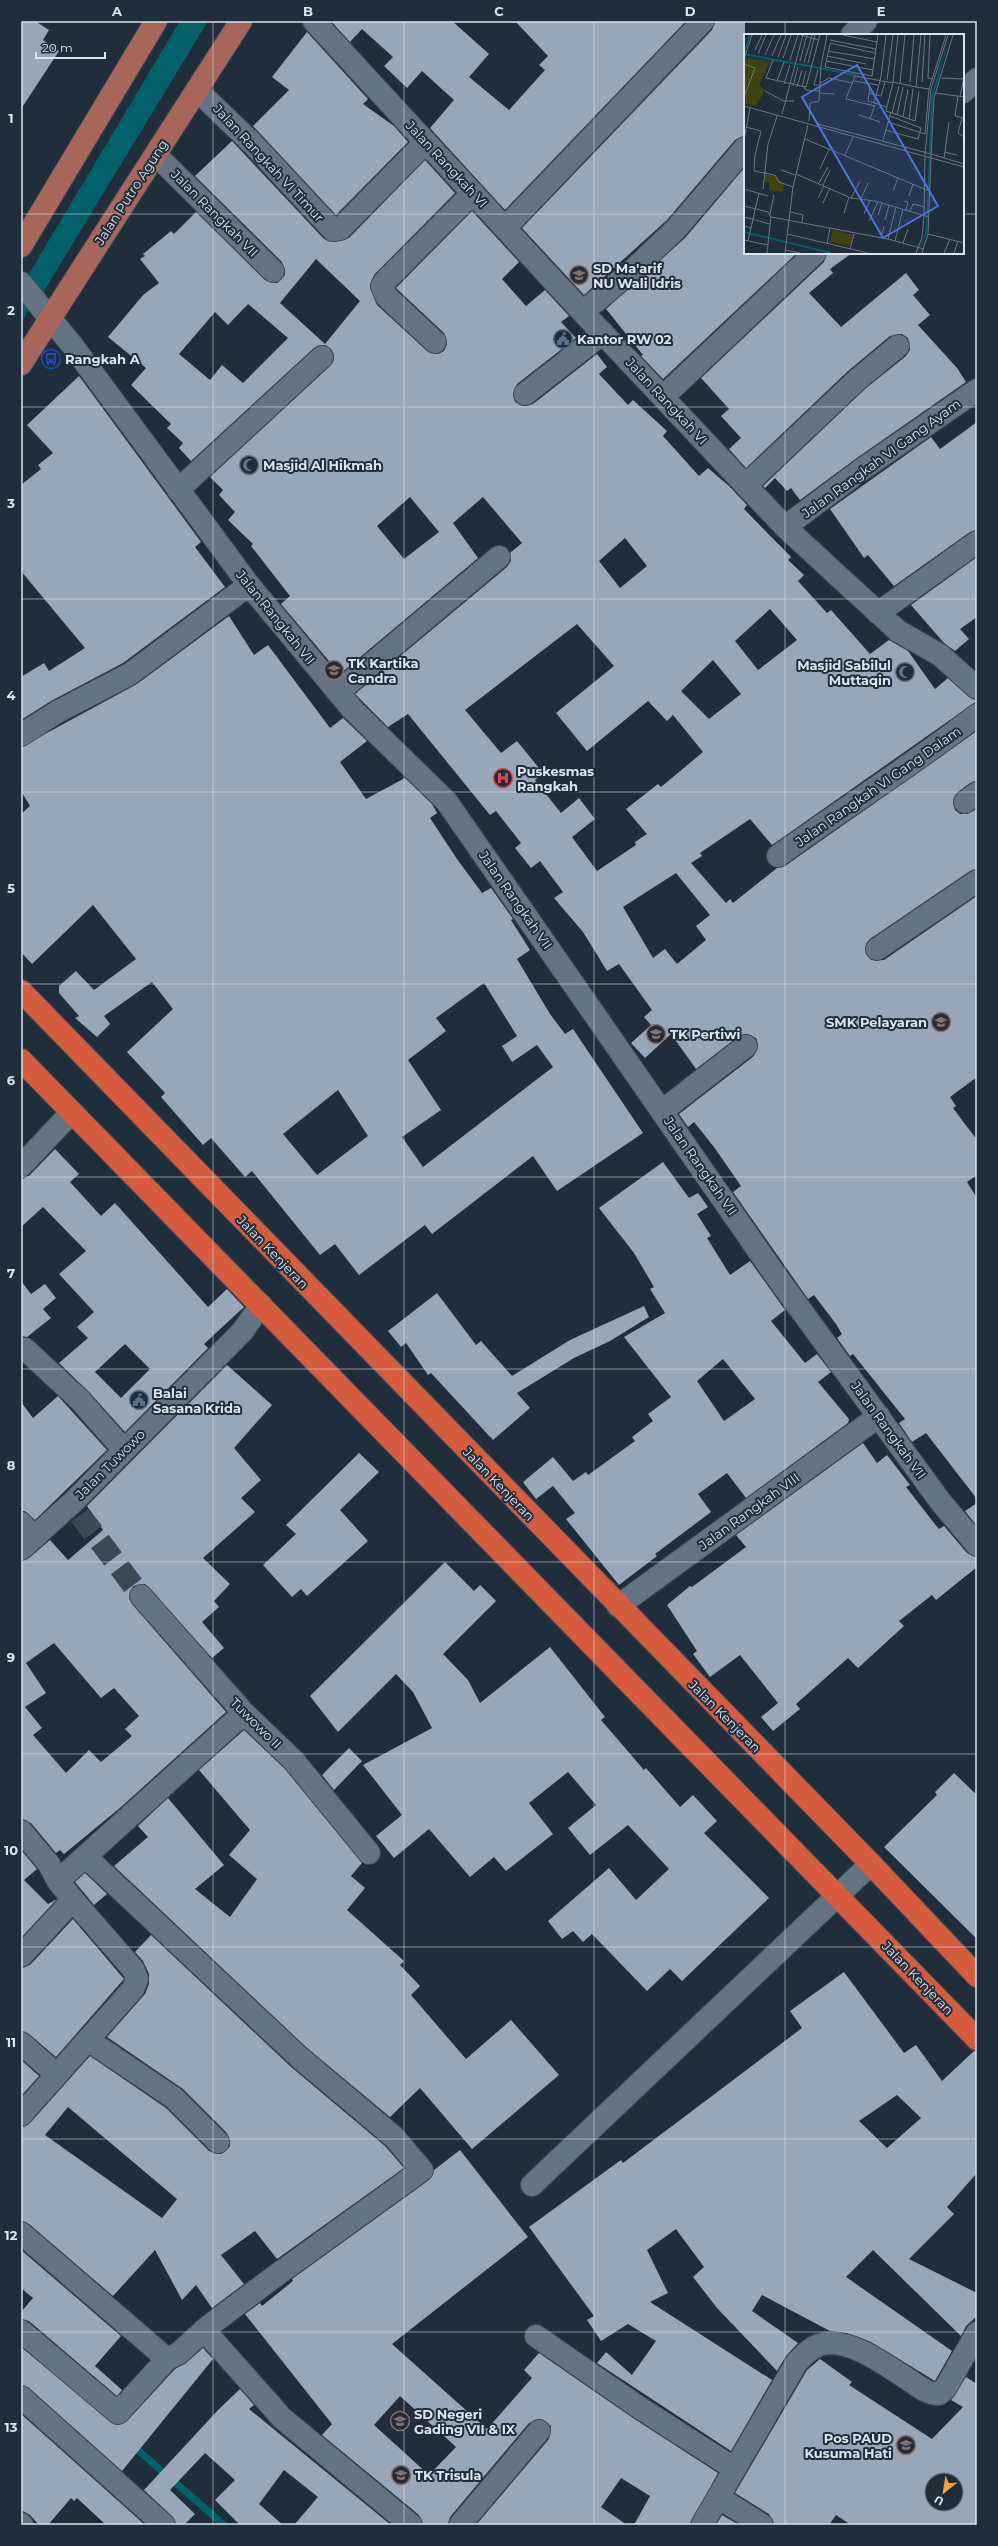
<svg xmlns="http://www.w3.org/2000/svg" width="998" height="2546" font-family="Montserrat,sans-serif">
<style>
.water{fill:#02606a}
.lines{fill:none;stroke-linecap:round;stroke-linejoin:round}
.stream{stroke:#02606a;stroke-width:7}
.building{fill:#98a7b8;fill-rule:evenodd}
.minor-tunnel{stroke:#3c4955;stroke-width:22;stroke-dasharray:22 11;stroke-linecap:butt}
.minor-casing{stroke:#404b56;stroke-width:24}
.major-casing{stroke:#404b56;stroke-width:24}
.highway-casing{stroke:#404b56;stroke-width:24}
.minor{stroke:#657483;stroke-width:22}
.major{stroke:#a8665a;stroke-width:22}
.highway{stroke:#d55c3f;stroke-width:22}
.grid{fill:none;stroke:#dde5ee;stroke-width:1;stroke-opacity:0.55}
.labels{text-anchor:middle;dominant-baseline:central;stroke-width:4;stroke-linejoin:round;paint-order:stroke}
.street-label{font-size:13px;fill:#dde5ee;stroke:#202d3a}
.poi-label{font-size:13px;font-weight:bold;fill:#dde5ee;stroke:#202d3a;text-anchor:start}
.inset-river{fill:none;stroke:#02606a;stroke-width:2}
.inset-road{fill:none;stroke:#6c7782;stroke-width:1}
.view{fill:#4d74de;fill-opacity:0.15;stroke:#4d74de;stroke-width:2}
.inset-edge{fill:none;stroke:#dde5ee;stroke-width:2}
.neatline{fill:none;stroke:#dde5ee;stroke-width:1.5}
.grid-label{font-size:13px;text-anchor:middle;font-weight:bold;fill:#dde5ee}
</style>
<rect width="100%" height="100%" fill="#202d3a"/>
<path class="water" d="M180,21H208L44,291L27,312L21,324V287Z"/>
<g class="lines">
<path class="stream" d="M132,2445L224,2525"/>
</g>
<path class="building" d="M21,21H35L49,30L43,40L59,51L21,109Z
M331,21H452L489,54L469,77L509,110L545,70L539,65L548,56L515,21H686L505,210L430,128L454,100L422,71L407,88L384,66L393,57L362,29L350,42Z
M715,21H745V136L735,140L667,220L584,295L522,228L712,30Z
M307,32L368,99L363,104L394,126L408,142L336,215L253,126L289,90L272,77Z
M232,141L324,239L334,242L349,238L425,160L455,193L374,275L370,285L377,305L427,351L438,354L444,351L447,344L444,333L396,288L472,211L519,262L502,279L526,306L545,290L569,316L561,322L576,338L517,384L513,395L515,402L526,406L533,404L597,354L607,367L599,374L628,405L633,400L667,431L663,436L699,476L708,468L729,486L747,505L744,509L791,557L788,560L804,575L798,581L827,613L831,610L870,654L889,640L908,651L935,689L948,678L969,697L977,701L772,845L750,819L700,853L702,856L691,863L726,903L730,899L733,903L777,868L785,866L977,731V781L970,783L958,792L953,803L955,810L960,814H967L977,809V869L970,871L870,939L865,950L871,960H884L977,896V1077L950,1097L956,1106L953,1108L977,1140V1175L967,1182L977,1198V1499L926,1433L912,1442L899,1423L905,1419L853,1354L850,1356L837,1338L842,1334L836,1324L814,1295L808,1299L733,1192L741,1186L714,1147L694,1122L688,1127L679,1114L754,1056L758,1045L756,1038L745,1034L739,1036L696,1069L671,1034L645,1058L631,1043L651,1025L644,1017L652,1010L619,964L607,971L583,932L554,898L563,892L540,861L531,868L515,848L521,843L496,811L490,815L408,714L388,727L355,694L507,567L511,561L510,553L522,543L483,497L453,523L478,558L340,674L281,604L290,596L251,546L253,544L228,520L235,512L219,495L223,490L210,477L330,366L334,360L331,349L325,345L314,348L191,461L179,448L183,443L167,428L171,424L131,385L146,368L108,337L143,295L159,283L140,259L145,256L143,254L171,231L174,234L196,212L265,280L277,283L285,275L282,262L195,176ZM316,259L360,301L325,344L280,303ZM248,304L288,338L243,383L222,365L210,380L179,354L215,312L228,325ZM410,497L439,532L404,559L377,526ZM625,538L647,566L620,588L599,561ZM770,609L797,640L758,670L735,641ZM577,624L614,666L556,713L587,751L648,701L667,721L673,715L703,752L661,787L658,784L626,809L647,834L635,842L636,845L597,871L572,837L595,819L579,798L561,813L535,780L543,773L517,741L501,753L465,710ZM713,660L741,694L709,719L681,691ZM676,873L710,915L696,926L706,940L677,964L665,949L653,958L623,907Z
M745,167V253H797L663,379L641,356L643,355L606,309L685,238Z
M827,253H852L830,269L833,273L809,293L841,327L906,273L919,290L913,295L930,315L918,325L957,368L966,382L854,460L800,500L791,488L787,491L775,478L765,488L763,486L865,389L906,356L910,350L908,338L902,334L890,336L848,371L746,468L729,449L741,438L721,416L729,409L701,378L824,262Z
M79,376L201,542L195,547L225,587L123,663L51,701L21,720V677L44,663L49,671L85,648L21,571V485L41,469L38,465L53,453L27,425Z
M977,422V530L970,532L894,586L868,555L864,558L830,509L931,437L940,449Z
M977,557V617L960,629L969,639L955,651L944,643L911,605Z
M229,616L254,655L268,645L330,728L343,718L367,741L340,762L366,799L405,778L432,804L437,813L430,818L457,859L482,893L491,888L513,919L511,920L530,950L517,959L550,1014L565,1034L573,1029L643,1133L557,1191L533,1156L432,1234L425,1225L359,1275L335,1244L320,1255L252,1171L245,1177L211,1138L203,1145L161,1097L165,1093L127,1052L173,1009L152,982L104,1016L110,1024L97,1037L75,1018L79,1016L59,993V986L76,971L94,990L136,959L93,905L32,964L21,952V814L30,806L21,791V747L137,684ZM484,983L517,1036L502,1046L512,1062L537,1045L553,1067L423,1167L402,1137L441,1110L408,1060L446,1031L436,1018ZM338,1090L368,1136L317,1175L283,1134Z
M55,1149L79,1174L70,1182L101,1216L115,1203L208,1307L227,1289L244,1307L204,1344L208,1348L125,1432L89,1392L59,1363L88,1338L77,1327L94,1312L59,1274L86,1251L43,1207L21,1227V1180L30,1175ZM125,1344L150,1369L121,1398L95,1372Z
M663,1162L689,1198L698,1193L708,1207L697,1214L711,1236L707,1238L730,1275L750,1261L785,1310L771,1321L805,1363L817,1354L831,1372L818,1382L849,1419L848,1423L746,1498L727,1473L698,1494L711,1512L655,1554L657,1556L619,1585L566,1519L575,1513L553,1486L536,1499L523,1482L553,1457L573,1481L586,1472L588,1475L635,1441L632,1437L653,1421L648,1414L671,1397L624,1337L665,1313L650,1289L654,1287L634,1253L599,1208ZM723,1359L755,1399L724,1421L697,1381Z
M21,1281L31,1294L45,1284L56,1298L43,1309L51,1318L27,1337L21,1336Z
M437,1293L476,1345L481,1341L512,1376L570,1340L644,1306L649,1317L610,1341L574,1358L517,1393L530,1408L493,1440L431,1373L428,1375L406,1343L401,1347L388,1331Z
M227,1365L272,1405L234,1448L261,1480L241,1498L255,1512L203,1558L230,1584L214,1601L219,1607L202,1622L224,1648L212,1658L145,1584L133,1586L129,1598L132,1604L226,1712L121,1807L64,1854L60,1850L56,1853L31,1823L21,1819V1561L29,1558L50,1540L68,1560L103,1530L87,1506ZM54,1643L101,1698L114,1688L139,1716L125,1729L132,1736L101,1762L89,1750L66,1773L33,1735L42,1728L25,1707L46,1693L26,1663Z
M58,1396L107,1450L35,1520L25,1511H21V1402L33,1418Z
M863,1443L877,1463L887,1455L910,1485L906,1487L934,1523L939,1529L944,1526L967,1553L977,1557V1567L936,1600L932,1595L899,1621L904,1626L858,1668L848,1658L796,1704L800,1709L773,1731L761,1717L778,1703L740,1655L710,1677L693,1654L697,1651L667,1605L690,1586L692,1587L746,1547L736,1535Z
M359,1453L379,1472L340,1510L368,1541L307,1596L301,1589L292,1597L263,1565L296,1534L286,1525Z
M977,1503V1526L965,1511Z
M445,1562L474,1591L480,1585L496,1601L443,1654L468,1680L480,1703L550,1647L605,1717L601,1720L644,1770L646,1768L680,1807L693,1795L717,1821L704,1833L769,1898L682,1981L670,1969L647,1991L592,1934L583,1942L573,1931L562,1939L548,1921L609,1868L636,1900L669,1869L628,1825L590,1855L568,1828L596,1805L568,1772L529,1803L553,1834L506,1871L494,1857L470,1877L429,1829L394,1858L376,1836L402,1815L363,1765L432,1728L413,1692L396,1674L338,1732L310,1696Z
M244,1730L285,1769L362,1863L351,1876L365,1888L347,1910L404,1961L400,1965L420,1986L411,1995L466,2059L511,2020L559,2075L472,2149L420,2088L390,2117L307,2048L114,1866L148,1837L138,1826L168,1798L224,1865L195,1889L230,1917L257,1879L229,1855L250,1830L199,1770Z
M349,1748L362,1761L334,1790L322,1775Z
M954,1773L977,1795V1939L884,1847L937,1795L935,1792Z
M21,1850L37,1869L24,1880L48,1904L57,1899L21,1938Z
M85,1873L107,1894L94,1905L75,1882Z
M73,1919L124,1979L56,2057L29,2034L21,2031V1968L30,1965Z
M151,1935L290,2066L385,2146L404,2168L277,2259L255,2231L221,2255L244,2284L212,2308L196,2285L182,2300L155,2250L113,2296L29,2224L21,2221V2127L30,2123L90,2056L166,2108L209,2151L221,2154L230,2146L227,2133L183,2089L107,2037L145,1994L149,1984V1974L143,1961L135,1952ZM68,2107L177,2199L162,2218L45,2135Z
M844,1972L904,2053L916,2045L942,2081L974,2051H977V2173L947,2207L954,2214L909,2259L977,2293V2316L966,2326L961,2336L873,2250L846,2277L952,2351L935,2381L871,2342L846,2333L830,2331L762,2295L752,2311L798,2343L786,2356L777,2371L717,2308L693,2277L704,2267L676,2229L647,2250L668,2293L650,2302L772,2380L731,2451L597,2363L606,2352L632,2375L656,2341L628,2324L601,2341L587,2320L594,2316L529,2227L621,2160L623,2163L802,2028L790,2011ZM897,2095L921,2118L887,2148L859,2121Z
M21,2060L39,2076L21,2096Z
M460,2150L528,2237L392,2344L487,2429L532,2378L524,2370L539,2353L633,2418L718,2473L690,2525H634L650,2496L621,2478L601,2507L627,2525H476L549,2439L551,2426L541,2419L529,2423L450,2517L448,2525H423L419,2515L322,2435L332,2424L245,2314L260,2303L262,2306L293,2281L292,2279L429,2180L434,2170ZM400,2396L456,2447L429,2475L374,2425Z
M21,2250L121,2336L95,2366L122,2390L117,2396L29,2321L21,2319V2312L33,2298L21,2288Z
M21,2347L116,2425L127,2421L175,2369L186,2363L203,2348L213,2359L122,2471L29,2388L21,2385Z
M820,2359L852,2382L849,2385L932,2439L963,2407L951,2400L966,2377L977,2384V2525H851L836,2515L829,2525H774L769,2514L735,2493L807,2370ZM932,2480H956V2504H932Z
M240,2389L254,2405L249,2409L391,2525H294L318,2497L284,2470L259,2504L283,2525H240L215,2500L235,2480L205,2453L170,2490L195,2514L184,2525H176L172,2516L144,2490L219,2409Z
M21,2414L145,2525H106L77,2498L74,2501L71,2498L48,2525H39L30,2515L21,2510Z
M722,2515L739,2525H716Z"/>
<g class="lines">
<path class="minor-tunnel" d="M80,1515L141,1596"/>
<g class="minor-casing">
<path id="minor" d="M314,21L562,290L785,527L898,631L940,655L977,688
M852,35L866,21
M197,90L254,145L333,230L340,229L426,142
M963,92L977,79
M156,155L273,271
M505,228L703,21
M21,283L72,345L249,585L352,709L447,802L776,1276L940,1501L977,1545
M583,312L633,270L676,229L745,148
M435,342L386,296L382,286L385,281L473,193
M525,394L603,333
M663,397L815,253
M746,485L857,380L898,346
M178,490L322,357
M785,527L861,470L977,390
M878,613L977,542
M338,692L499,557
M21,735L57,712L130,674L249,585
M965,802L977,793
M778,856C844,808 913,765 977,715
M877,949L977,881
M662,1111L746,1046
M21,1166L72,1112
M21,1349H25L80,1400L124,1450
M21,1523L34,1538
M21,1549L72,1503L242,1332L261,1305
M141,1596L244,1713L294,1761L369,1853
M618,1606L879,1416
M21,1831L49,1864L58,1881L73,1900L133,1969L137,1979L133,1989L21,2115
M58,1881L244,1713
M21,1956L73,1900
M88,2040L174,2098L218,2142
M21,2043L56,2074
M532,2185L871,1864
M21,2233L167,2359
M204,2330L282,2418L411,2525
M21,2331L118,2413L167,2359L178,2354L210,2325L274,2277L422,2170L394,2137L299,2057L86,1857
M536,2336L640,2408L735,2469
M21,2397L164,2525
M718,2497L762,2525
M21,2524L22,2525
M460,2525L539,2431
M702,2525L797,2362C803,2356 810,2348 819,2345C849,2336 885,2365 909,2380C918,2386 927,2394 939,2394L945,2389L977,2333"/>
</g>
<g class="major-casing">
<path id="major" d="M21,246L156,21
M21,364L241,21"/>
</g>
<g class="highway-casing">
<path id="highway" d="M21,991L871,1864L977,1976
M21,1060L977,2039"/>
</g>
<use href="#minor" class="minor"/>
<use href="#major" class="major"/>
<use href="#highway" class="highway"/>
</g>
<path class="grid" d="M213,21V2525M404,21V2525M594,21V2525M785,21V35M21,214H745M963,214H977M785,253V2525M21,407H977M21,599H977M21,792H977M21,984H977M21,1177H977M21,1369H977M21,1562H977M21,1754H977M21,1947H977M21,2139H977M21,2332H977"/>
<defs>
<g id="school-ring" transform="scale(1)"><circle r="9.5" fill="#202d3a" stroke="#8d6e63" stroke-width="1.5"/><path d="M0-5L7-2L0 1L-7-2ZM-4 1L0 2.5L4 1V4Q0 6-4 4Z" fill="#8d6e63"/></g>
<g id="civic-ring" transform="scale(1)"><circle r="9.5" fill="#202d3a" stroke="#5c6f8a" stroke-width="1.5"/><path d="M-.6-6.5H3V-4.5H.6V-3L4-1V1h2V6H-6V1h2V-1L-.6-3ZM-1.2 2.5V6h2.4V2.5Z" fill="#5c6f8a"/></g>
<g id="bus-ring" transform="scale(1)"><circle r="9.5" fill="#202d3a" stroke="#1a4fb4" stroke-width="1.5"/><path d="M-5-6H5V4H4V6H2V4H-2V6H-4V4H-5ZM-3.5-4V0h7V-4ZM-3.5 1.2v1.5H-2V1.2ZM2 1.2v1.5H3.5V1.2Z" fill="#1a4fb4"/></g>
<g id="mosque-ring" transform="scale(1)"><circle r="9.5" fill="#202d3a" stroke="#6b7280" stroke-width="1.5"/><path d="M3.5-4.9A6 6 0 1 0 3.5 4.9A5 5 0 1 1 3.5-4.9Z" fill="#6b7280"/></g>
<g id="hospital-ring" transform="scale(1)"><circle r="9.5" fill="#202d3a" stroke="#e0444e" stroke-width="1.5"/><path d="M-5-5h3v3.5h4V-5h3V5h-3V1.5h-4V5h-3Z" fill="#e0444e"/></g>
</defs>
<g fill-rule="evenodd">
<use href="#school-ring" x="579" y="275"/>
<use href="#civic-ring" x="563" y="339"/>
<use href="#bus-ring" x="51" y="359"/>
<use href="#mosque-ring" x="249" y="465"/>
<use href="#school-ring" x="334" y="670"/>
<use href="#mosque-ring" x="905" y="672"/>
<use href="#hospital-ring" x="503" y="778"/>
<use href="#school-ring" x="941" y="1022"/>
<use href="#school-ring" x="656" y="1034"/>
<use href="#civic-ring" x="139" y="1400"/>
<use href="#school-ring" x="400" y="2421"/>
<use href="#school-ring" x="906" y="2445"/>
<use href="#school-ring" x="401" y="2475"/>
</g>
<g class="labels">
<g class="street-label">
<text transform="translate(269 163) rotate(47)">Jalan Rangkah VI Timur</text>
<text transform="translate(447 164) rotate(47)">Jalan Rangkah VI</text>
<text transform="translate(131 192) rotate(-57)">Jalan Putro Agung</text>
<text transform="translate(215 213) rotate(45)">Jalan Rangkah VII</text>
<text transform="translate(667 401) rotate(47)">Jalan Rangkah VI</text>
<text transform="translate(881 458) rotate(-36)">Jalan Rangkah VI Gang Ayam</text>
<text transform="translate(276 617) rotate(51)">Jalan Rangkah VII</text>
<text transform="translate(878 786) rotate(-35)">Jalan Rangkah VI Gang Dalam</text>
<text transform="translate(516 900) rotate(55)">Jalan Rangkah VII</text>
<text transform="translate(701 1166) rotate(55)">Jalan Rangkah VII</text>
<text transform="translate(273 1252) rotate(46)">Jalan Kenjeran</text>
<text transform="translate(889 1430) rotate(54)">Jalan Rangkah VII</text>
<text transform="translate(110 1464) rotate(-45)">Jalan Tuwowo</text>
<text transform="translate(499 1484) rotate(46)">Jalan Kenjeran</text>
<text transform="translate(749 1511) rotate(-36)">Jalan Rangkah VIII</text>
<text transform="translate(725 1716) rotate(45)">Jalan Kenjeran</text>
<text transform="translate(256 1723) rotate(45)">Tuwowo II</text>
<text transform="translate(918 1978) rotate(46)">Jalan Kenjeran</text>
</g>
<g class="poi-label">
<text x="593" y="268">SD Ma'arif<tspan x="593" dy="15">NU Wali Idris</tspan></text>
<text x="577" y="339">Kantor RW 02</text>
<text x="65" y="359">Rangkah A</text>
<text x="263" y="465">Masjid Al Hikmah</text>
<text x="348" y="663">TK Kartika<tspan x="348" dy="15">Candra</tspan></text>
<text x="891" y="665" text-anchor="end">Masjid Sabilul<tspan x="891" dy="15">Muttaqin</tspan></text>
<text x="517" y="771">Puskesmas<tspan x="517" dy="15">Rangkah</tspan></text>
<text x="927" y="1022" text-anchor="end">SMK Pelayaran</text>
<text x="670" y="1034">TK Pertiwi</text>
<text x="153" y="1393">Balai<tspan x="153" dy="15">Sasana Krida</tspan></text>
<text x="414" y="2414">SD Negeri<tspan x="414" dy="15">Gading VII &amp; IX</tspan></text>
<text x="892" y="2438" text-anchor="end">Pos PAUD<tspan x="892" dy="15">Kusuma Hati</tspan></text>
<text x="415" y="2475">TK Trisula</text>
</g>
</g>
<g transform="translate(744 34)">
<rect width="220" height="220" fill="#202d3a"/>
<path d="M0,23L26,28L15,52L21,56L12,72L0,69ZM21,140L31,141L40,151L39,158L25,156V148H20ZM89,196L109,201L106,212L86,208Z" fill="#3e4310"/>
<path d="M206,1L189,64L183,198L175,219L182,195L187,62Z" fill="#02606a"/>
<path class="inset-river" d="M0,20L112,41M0,20L6,1M0,198L87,219"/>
<path class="inset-road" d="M57,1L74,6M99,1L133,8M154,1L149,48L142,77L171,87L175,57M177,1L172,53L185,55M186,1L184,44L189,45M86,6L132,15M86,9L131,19M11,16L18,1M84,17L131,25M14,20L22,1M21,21L30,1M28,22L37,1M83,22L122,30M34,23L42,1M39,24L47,1M0,25L8,1M29,26L22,44L62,53L76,1M46,26L54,1M56,27L63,1M82,27L129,36M60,29L68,1M64,29L71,1M0,30L11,34L0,63M81,33L128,42L134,1M81,33L86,10M74,36L70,51H75M197,44L220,45M143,46L149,1M33,47L40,28M110,47L134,51M149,48L172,53M166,48L170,1M178,48L181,1M156,49L161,1M40,50L46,31M75,50L85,44L109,49M49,52L54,33M53,53L58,36M58,53L62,37M61,53V56L75,57M126,53L124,67L143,73M21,57L40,67H50M75,59L90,60M125,59L137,62L141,48M192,59L220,63M214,62L211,82L220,84M216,62L220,44M130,69L137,43L142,1M0,72L187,124L190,64L209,1M131,72L102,65L111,42L149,49M148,79L155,52M38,80L59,1M115,81L136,88M153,81L159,53M159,83L164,55M218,84L214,99L220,103M126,85L131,71M165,85L169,55M65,87L66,69L75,67L77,32L83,1M144,88L181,100M74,90L187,120M2,93L17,97L11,121L10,137L31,141L35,148L49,153M141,96L174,105L177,94L146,82M181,100L185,55L202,1M61,105L185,157M0,106L6,74M139,106L147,78M201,118L213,121M187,120L220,130M101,121L109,103M181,121L187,55L204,1M200,124L205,88M76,135L85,115M37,136L51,141M52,140L107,164L131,167L185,183M75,149L84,133M79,151L86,136M0,155L24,162M19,155L24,110L33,82M149,157L154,144M165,162L169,150M74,164L80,152M107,164L116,147M160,167L164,168L162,176M79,169L86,154M119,170L117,165L124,149M0,172L24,178L27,183M166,177L169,170L181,173M46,178L59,181L58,188M100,179L105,163M26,180L30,161M120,180L126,166M134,181L138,169M0,183L26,190M27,183L144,205L180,215M141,186L145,171M125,187L134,168M0,192L7,194L4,207M7,194L15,159M43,200L124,219M184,200L220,209M137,204L140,192M144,205L152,173M0,206L24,211M151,207L159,175M159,209L164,195M83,210L86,194M106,215L110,200M41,216L56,219M23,219L27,183M41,219L49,153L64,91M172,219L178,203L180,182L181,123M178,219L184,200L187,124L220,133M200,219L206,205M210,219L214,207"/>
<path class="view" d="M113,31L194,172L139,204L58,63Z"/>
<rect width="220" height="220" class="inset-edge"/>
</g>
<rect width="998" height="2546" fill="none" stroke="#202d3a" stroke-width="44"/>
<g transform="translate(944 2492) rotate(210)"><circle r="19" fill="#202d3a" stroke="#6c7782"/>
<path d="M0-3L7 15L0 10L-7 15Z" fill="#f5a345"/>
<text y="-6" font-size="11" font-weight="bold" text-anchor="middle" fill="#dde5ee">U</text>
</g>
<path d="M36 52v6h69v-6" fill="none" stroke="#dde5ee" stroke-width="2"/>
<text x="42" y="52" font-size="12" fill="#dde5ee" stroke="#202d3a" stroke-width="3" paint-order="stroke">20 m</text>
<rect x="22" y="22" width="954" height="2502" class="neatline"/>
<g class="grid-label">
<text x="117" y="16">A</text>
<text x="308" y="16">B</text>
<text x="499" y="16">C</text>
<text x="690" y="16">D</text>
<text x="881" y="16">E</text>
<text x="11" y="123">1</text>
<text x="11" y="315">2</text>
<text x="11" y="508">3</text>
<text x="11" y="700">4</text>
<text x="11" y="893">5</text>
<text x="11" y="1085">6</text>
<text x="11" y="1278">7</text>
<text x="11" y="1470">8</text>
<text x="11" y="1662">9</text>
<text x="11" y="1855">10</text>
<text x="11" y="2047">11</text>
<text x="11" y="2240">12</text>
<text x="11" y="2432">13</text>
</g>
</svg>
